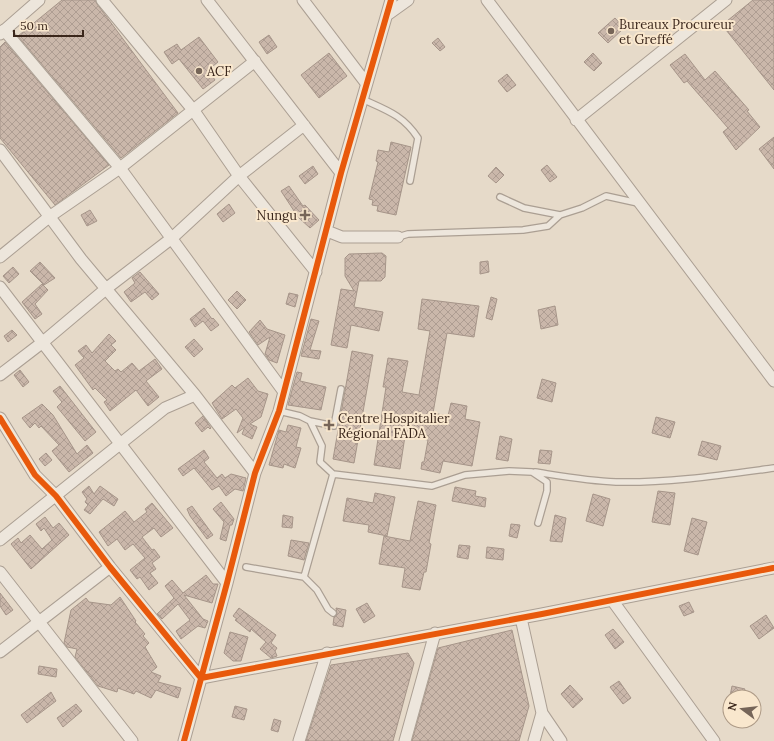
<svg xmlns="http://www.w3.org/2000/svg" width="774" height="741" font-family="Lora,serif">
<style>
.building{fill:url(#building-cross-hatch);stroke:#a69589}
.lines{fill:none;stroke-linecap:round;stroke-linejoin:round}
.service-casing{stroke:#ab9f93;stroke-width:8}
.minor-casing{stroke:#ab9f93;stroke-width:13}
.service{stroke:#ede6dc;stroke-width:5.5}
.minor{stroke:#ede6dc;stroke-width:11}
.cycleway-casing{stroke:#f9e7cd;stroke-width:8}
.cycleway{stroke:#e8590c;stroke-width:6}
.poi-dot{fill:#766558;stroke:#f9e7cd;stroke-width:1.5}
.labels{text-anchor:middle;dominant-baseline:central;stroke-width:4;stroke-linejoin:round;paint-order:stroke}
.poi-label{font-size:13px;fill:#3a261b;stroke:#f9e7cd;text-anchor:start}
</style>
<defs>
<pattern id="building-cross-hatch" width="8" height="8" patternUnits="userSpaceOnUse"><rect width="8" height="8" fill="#cab7aa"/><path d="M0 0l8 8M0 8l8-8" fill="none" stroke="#ae9d92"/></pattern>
</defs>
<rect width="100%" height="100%" fill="#e6dac9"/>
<path class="building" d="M62,0H95L97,4L178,113L121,158L18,36Z
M753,0H774V90L722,25Z
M615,18L624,28L608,43L598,33Z
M269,35L277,47L267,54L259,42Z
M199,37L218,62L208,70L215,80L203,89L179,59L172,64L164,52L177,44L181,50Z
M438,38L445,47L440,51L432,43Z
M5,42L109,165L55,205L0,138V47Z
M329,53L347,76L319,98L301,75Z
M593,53L602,63L594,71L584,62Z
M685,54L705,80L715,71L749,110L747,111L760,127L736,150L723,132L728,128L687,81L684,83L670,65Z
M507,74L516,85L507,92L498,81Z
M774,137V169L759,149Z
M391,142L411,147L396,215L377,211L378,206L372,205L373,200L369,199L378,162L376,161L378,150L389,152Z
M547,165L557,177L550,182L541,170Z
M313,166L318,174L305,184L299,176Z
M496,167L504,175L496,183L488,176Z
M289,186L303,206L305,205L319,220L310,228L298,217L281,191Z
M229,204L235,213L223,222L217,214Z
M90,210L97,221L87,226L81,215Z
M382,253L386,256L385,277L381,281H359L354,307L383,312L379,331L351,325L347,348L331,345L341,289L354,291L345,276V258L349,254Z
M488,261L489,272L480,274V262Z
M40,262L55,278L44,285L30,271Z
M13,267L19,274L9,283L3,276Z
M140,272L159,294L152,300L145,292L131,302L124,292L135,283L132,278Z
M42,284L48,290L35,304L42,314L35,319L22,302Z
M237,291L246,300L237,309L228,300Z
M289,293L298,295L295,307L286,304Z
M491,297L497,299L492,320L486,318Z
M422,299L479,306L474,337L447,333L433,413L448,416L451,403L467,406L465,419L480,422L472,466L443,461L440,473L421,469L422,462H424L428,440L405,436L400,469L374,465L386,387H383L388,358L408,361L402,392L419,395L430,331L418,329Z
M555,306L558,325L541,329L538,310Z
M204,308L212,319L213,318L219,325L211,331L203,321L195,327L190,319Z
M311,319L319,321L310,350L321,351L319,359L301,356Z
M260,320L267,329L285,335L277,363L269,360L265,354L270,337L258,345L249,332Z
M12,330L17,335L8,342L4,336Z
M109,334L116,341L111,345L116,350L105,361L115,371L118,369L121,372L132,363L139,371L155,359L162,369L146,381L159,397L148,406L136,390L110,411L104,402L107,400L95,388L93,390L75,365L84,358L78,351L86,345L92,353Z
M194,339L203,349L194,357L185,347Z
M352,351L373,355L354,463L333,459Z
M20,370L29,382L23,387L14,375Z
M297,372L302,373L300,381L326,387L321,410L288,405Z
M248,378L258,391L268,394L261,417L250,424L257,427L252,439L242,434L245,427L237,433L243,418L236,409L222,419L212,403L232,385L235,388Z
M542,379L556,383L552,402L537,398Z
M60,386L96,432L85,441L57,407L62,402L53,391Z
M42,404L53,415L77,454L87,445L93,453L69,472L52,451L59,445L41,426L39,428L35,423L30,428L22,418Z
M203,416L211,428L210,429L208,427L202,432L195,423Z
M656,417L675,422L670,438L652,433Z
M288,425L301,428L296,447L301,448L295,468L284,464L283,468L269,465L279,430L286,432Z
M500,436L512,439L508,461L496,459Z
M702,441L721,446L717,460L698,455Z
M204,450L209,458L204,462L217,478L222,474L225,478L231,474L246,478L243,491L235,489L226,496L219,486L212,490L194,468L183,476L178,469Z
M540,450L552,451L550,464L538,463Z
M46,453L52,460L45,466L39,459Z
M89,486L94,494L100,486L118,499L114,506L103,499L90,514L84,510L88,505L85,502L87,499L82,492Z
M455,487L476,491L475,496L486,498L485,507L452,501Z
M658,491L675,493L670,525L652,522Z
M375,493L395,497L387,536L368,532L369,525L343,521L347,498L373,503Z
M593,494L610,499L603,526L586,521Z
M418,501L436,505L429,543L431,544L426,572H424L420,590L402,587L405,568L379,564L384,536L410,541Z
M221,502L234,519L232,525H230L226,541L220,539L224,522L213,509Z
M152,503L173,528L161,537L154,528L142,537L152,550L154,549L160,557L152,563L156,569L150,573L158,583L149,590L140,577L137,579L130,570L145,558L133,544L125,550L117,539L108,546L99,532L125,511L134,522L147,512L145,509Z
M192,506L213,535L207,539L190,516L187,509Z
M283,515L293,517L292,528L282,527Z
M555,515L566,518L562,542L550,541Z
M45,517L53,528L59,523L69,535L31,569L11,544L18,538L21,543L30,535L42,549L52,540L44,528L41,531L36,524Z
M692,518L707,522L698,555L684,551Z
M511,524L520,525L517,538L509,536Z
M291,540L309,543L304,560L288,556Z
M459,545L470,546L468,559L457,557Z
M487,547L504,549L503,560L486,558Z
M206,575L213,584H218L212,603L184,595L203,619L208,621L205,628L198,626L181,639L176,631L190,620L178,604L162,619L157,614L174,598L165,586L172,580L183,593Z
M0,593L13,610L6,615L0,606Z
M120,597L136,621L135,622L145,634L143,636L149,643L145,647L157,667L151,672L161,676L158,682L181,688L178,698L156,690L151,698L136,691L134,694L118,688L117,692L98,686L75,657L77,649L67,647L64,643L71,610L86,598L89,602L111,605Z
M689,602L694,612L684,616L679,606Z
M367,603L375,616L364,623L356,609Z
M239,608L276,635L271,643L277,648L275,651L277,656L271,658L260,649L266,642L251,629L250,632L235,620L237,619L233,616Z
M336,608L346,610L343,627L333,625L334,617L337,614Z
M766,615L774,628L759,639L750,626Z
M613,629L624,642L615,649L605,635Z
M512,630L529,706L519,741H412L438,648Z
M230,632L248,637L241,661H233L224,653Z
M408,653L414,663L393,741H306L331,665Z
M39,666L57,669L56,677L38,674Z
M619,681L631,698L623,704L610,687Z
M570,685L583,699L573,708L561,694Z
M732,686L745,689L742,697L730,696Z
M51,692L56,701L27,723L21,715Z
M76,704L82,711L63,727L57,718Z
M235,706L247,709L244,720L232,717Z
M274,719L281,721L278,732L271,730Z"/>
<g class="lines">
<g class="service-casing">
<path id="service" d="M362,99C386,110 403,115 418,138L410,181
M500,197L524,208L560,215
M398,237L408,234L523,230L548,226L560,215L582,208L606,196L638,203
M279,411L300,416L310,421L322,446L320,462L333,474L304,577
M310,421L334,426L341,389
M535,472C561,476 589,481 616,482C669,483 722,475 774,468
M333,474L432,486L465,475L509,471L532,472L547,482V491L538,523
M246,567L304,577L317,590L328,609L333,613"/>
</g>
<g class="minor-casing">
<path id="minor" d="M102,0L194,111L239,176L316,272
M207,0L341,173
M303,0L366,83
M487,0L774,381
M387,15L408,0
M4,30L120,168L284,392
M0,34L39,0
M576,120L726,0
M0,150L81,259L195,395L255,473
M327,231L342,237H398
M0,257L49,217L120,168L255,61
M0,287L227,583
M0,375L43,342L107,288L172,238L239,176L304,125
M0,418L35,475L56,496L110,567L201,678L542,614L773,568
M0,540L165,408L195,395
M0,572L132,741
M612,600L714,741
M521,618L542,713L561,741
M0,652L110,567
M184,741L227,583L255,473L279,411L341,173L391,0
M299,741L327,653
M405,741L435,633
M534,741L542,713"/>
</g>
<use href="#service" class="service"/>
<use href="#minor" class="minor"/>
<g class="cycleway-casing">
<path id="cycleway" d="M0,418L35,475L56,496L110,567L201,678L542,614L773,568
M184,741L227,583L255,473L279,411L341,173L391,0"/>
</g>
<use href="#cycleway" class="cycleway"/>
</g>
<g class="poi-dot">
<circle cx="611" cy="31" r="4"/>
<circle cx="199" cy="71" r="4"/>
<path d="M303 209h4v4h4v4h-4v4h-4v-4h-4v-4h4z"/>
<path d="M327 419h4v4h4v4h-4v4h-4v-4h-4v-4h4z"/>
</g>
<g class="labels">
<g class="poi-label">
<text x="619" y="24">Bureaux Procureur<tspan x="619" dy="15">et Greffé</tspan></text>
<text x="207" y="71">ACF</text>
<text x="297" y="215" text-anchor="end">Nungu</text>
<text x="338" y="418">Centre Hospitalier<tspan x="338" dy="15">Régional FADA</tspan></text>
</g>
</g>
<g transform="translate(742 709) rotate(285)"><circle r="19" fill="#f9e7cd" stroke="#ad9a86"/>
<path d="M0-3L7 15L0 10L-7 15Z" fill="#766558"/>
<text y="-6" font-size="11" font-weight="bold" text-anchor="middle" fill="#3a261b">N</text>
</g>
<path d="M14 30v6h69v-6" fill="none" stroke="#3a261b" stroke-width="2"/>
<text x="20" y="30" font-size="12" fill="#3a261b" stroke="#f9e7cd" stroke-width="3" paint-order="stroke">50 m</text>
</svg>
